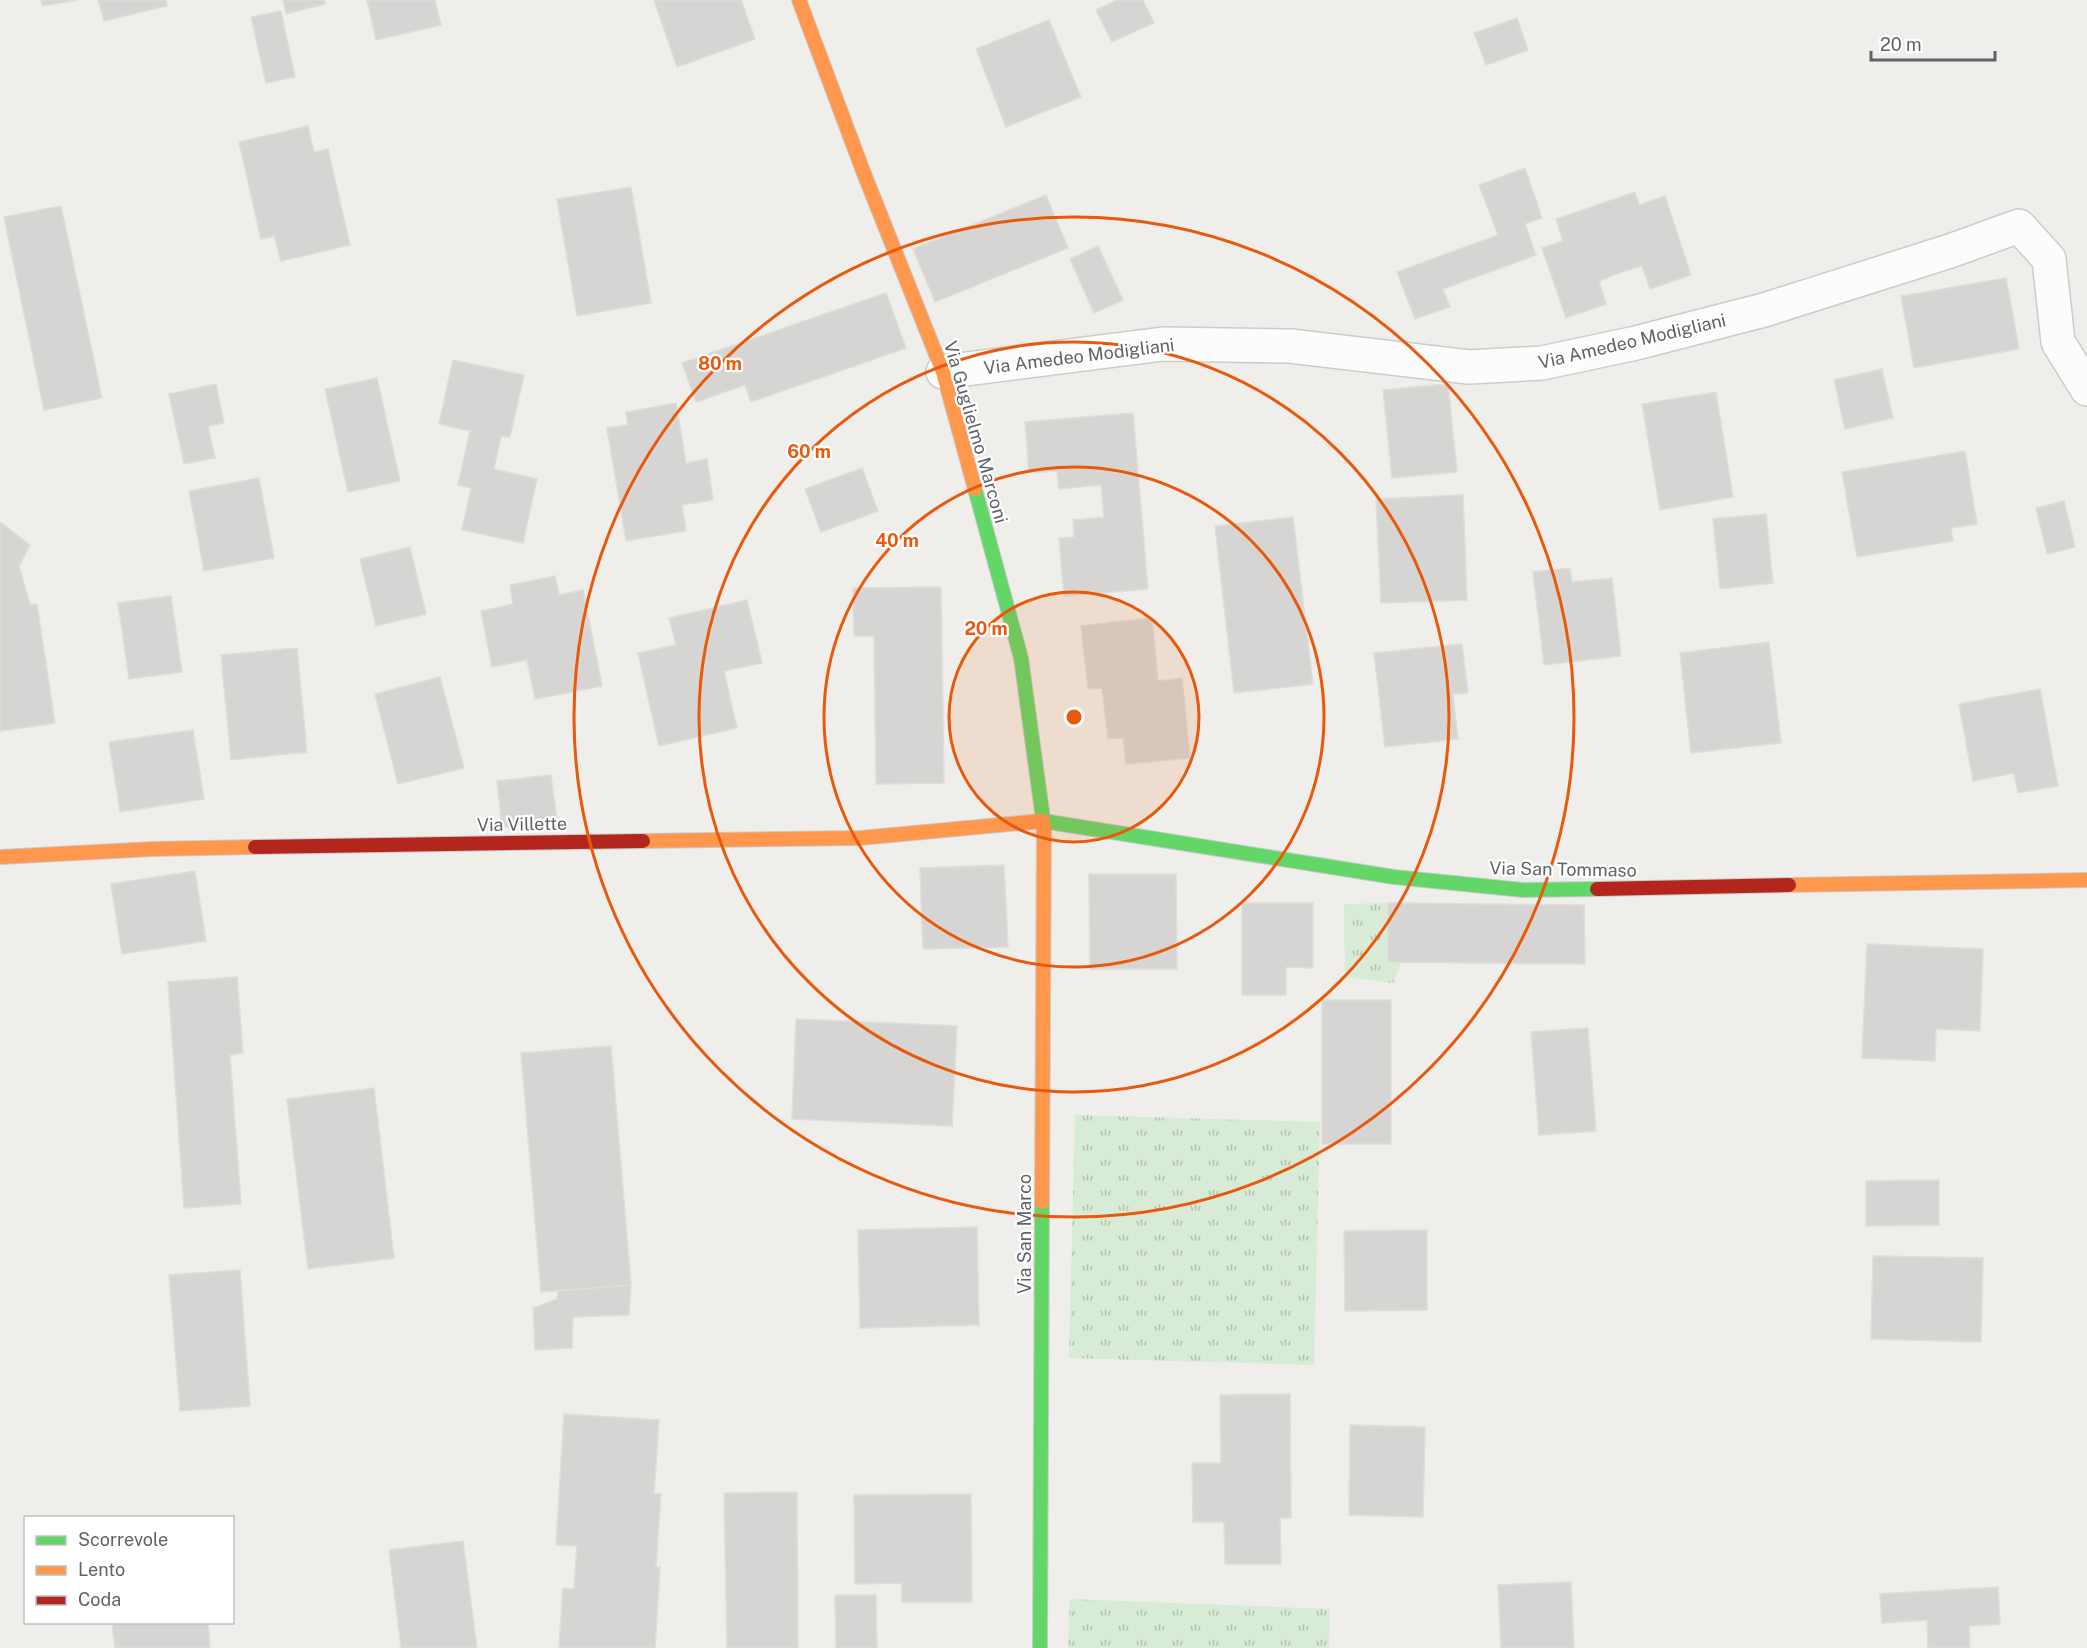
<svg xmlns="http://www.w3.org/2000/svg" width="2087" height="1648" font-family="'Public Sans',sans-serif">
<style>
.grass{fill:url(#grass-tufts)}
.building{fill:#d6d5d3;stroke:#deddd9;stroke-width:1.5}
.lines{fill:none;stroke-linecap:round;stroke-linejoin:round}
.street-casing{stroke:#cbcccc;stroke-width:36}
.fast-casing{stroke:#cacacb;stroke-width:16}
.slow-casing{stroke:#cacacb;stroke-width:16}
.jam-casing{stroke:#cacacb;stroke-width:16}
.street{stroke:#fdfcfc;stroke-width:33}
.fast{stroke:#63d668;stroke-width:14}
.slow{stroke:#ff974d;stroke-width:14}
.jam{stroke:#b3261e;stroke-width:14}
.ring{fill:none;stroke:#e8590c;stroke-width:3}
.labels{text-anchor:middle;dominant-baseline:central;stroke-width:4.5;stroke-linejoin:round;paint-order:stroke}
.street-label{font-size:18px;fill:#5f6368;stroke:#fff}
.centre{fill:#e8590c;stroke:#fff;stroke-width:3}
.ring-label{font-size:18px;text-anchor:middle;font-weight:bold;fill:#e8590c;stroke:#fff;stroke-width:4.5;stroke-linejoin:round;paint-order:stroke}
</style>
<defs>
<pattern id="grass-tufts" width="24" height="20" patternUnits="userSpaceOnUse" patternTransform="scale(1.5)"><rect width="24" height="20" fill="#d8ebd6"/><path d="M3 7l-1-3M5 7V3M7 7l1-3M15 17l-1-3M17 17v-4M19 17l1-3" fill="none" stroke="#b2c2b1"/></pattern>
</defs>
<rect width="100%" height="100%" fill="#efeeea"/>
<path class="grass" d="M1388,903V962L1401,963L1393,983L1345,977L1344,904Z
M1075,1115L1320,1122L1314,1365L1069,1358Z
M1070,1599L1330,1609L1329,1648H1068Z"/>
<path class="building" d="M41,0H78L42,6Z
M98,0H166L167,6L104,21Z
M283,0H324L325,4L286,14Z
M367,0H435L441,25L376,40Z
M654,0H741L755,39L677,67Z
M1117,0H1143L1154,23L1112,42L1096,10Z
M281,11L295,77L266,83L251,17Z
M1517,18L1528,50L1486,65L1474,33Z
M1049,20L1081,97L1006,127L976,49Z
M308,126L314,152L328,149L350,245L281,261L274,236L261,239L239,142Z
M1525,168L1542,218L1525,224L1536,255L1443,289L1450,307L1415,319L1397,272L1498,235L1479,185Z
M631,187L651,303L577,316L557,199Z
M1635,192L1639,205L1665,196L1691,275L1650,289L1642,266L1622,272L1599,281L1606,304L1566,318L1542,248L1563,241L1556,219Z
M1046,195L1068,248L935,302L913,249Z
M61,206L102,398L44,410L4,217Z
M1098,246L1123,300L1094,313L1070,259Z
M2006,278L2019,349L1914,368L1901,296Z
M886,293L906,348L751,402L745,385L696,402L682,363Z
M453,360L524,375L510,437L501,436L494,469L537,479L523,543L462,530L471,488L458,485L470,431L439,424Z
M1882,369L1893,418L1845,429L1834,380Z
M377,378L400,481L348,492L325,389Z
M216,384L224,423L208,426L215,458L184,464L169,394Z
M1448,384L1457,472L1392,478L1383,390Z
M1716,392L1733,497L1660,510L1642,404Z
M676,403L686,463L707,459L713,500L682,505L686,531L626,541L607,428L628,425L626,412Z
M1133,413L1148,589L1064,596L1059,538L1074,537L1073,520L1104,517L1101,485L1059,489L1057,471L1029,473L1025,422Z
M1965,451L1977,524L1951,528L1953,541L1857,557L1842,472Z
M862,468L878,511L821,532L805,489Z
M259,478L274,558L204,571L189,491Z
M1463,495L1467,600L1381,603L1376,499Z
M2064,501L2075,547L2047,554L2036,508Z
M1766,514L1773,583L1720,589L1713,519Z
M1293,517L1313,684L1234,693L1215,526Z
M0,522L30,545L19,566L30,605L37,604L55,723L0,731Z
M410,547L426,614L376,626L360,559Z
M1570,568L1572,582L1612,578L1621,656L1544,665L1533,572Z
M555,576L559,595L583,590L602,686L535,699L527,660L492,667L481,611L513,604L510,585Z
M941,587L944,783L876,784L874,636H854L853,588Z
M171,596L182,672L129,679L118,603Z
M747,600L762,663L724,671L737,728L659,746L638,653L676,645L669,618Z
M1152,618L1158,681L1182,678L1190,758L1126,764L1123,738L1108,739L1102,688L1088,689L1081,626Z
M1769,642L1781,743L1691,753L1680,653Z
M1462,644L1468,693L1453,694L1458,739L1385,747L1374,653Z
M297,648L307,752L231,760L221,655Z
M440,677L464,768L398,784L375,694Z
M2040,689L2058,786L2018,793L2014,773L1973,781L1959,704Z
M193,730L204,799L120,812L109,742Z
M551,775L557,821L502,827L497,781Z
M1004,865L1008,947L923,949L920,868Z
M195,871L206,941L122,954L111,884Z
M1089,874H1176L1177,969H1090Z
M1242,903H1313V968L1286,967V995H1242Z
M1388,903L1584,905L1585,964L1388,962Z
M1867,944L1983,949L1980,1031L1936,1029L1935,1061L1862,1058Z
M237,977L243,1053L230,1055L241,1204L184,1208L168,982Z
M1322,1000H1391V1144H1322Z
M796,1019L957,1026L952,1126L792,1119Z
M1588,1028L1596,1131L1539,1135L1531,1032Z
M611,1046L631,1285L541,1292L521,1053Z
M374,1088L394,1258L308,1269L287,1099Z
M1939,1180V1225L1866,1226V1181Z
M977,1227L979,1325L860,1328L858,1230Z
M1427,1230V1310L1345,1311L1344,1231Z
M1873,1256L1983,1258L1981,1342L1871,1339Z
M240,1270L250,1406L180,1411L169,1275Z
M631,1285L629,1315L573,1317L572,1348L535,1350L533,1308L557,1299L558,1291Z
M1290,1394L1291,1518H1280L1281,1564H1225L1224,1522H1193L1192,1463H1221L1220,1395Z
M564,1414L659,1420L654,1494H661L656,1567H660L655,1648H559L563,1588L574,1589L577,1546L556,1545Z
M1350,1425L1425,1427L1423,1517L1349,1515Z
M797,1492L798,1648H727L724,1493Z
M971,1494L972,1602H902V1583L855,1584L854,1495Z
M463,1541L477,1648H401L389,1550Z
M1571,1582L1574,1648H1501L1498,1585Z
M1998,1587L2000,1624L1969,1626L1970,1648H1928L1927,1620L1882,1623L1880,1594Z
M835,1595H876L877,1648H836Z
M112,1622H208L210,1648H115Z"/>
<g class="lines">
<g class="street-casing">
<path id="street" d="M943,372L1163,344L1290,346L1469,367L1542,363L1636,343L1764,310L1950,251L2019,226L2049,259L2058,342L2087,389"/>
</g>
<g class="fast-casing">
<path id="fast" d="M975,489L1021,658L1044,826
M1043,821L1394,877L1523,890L1597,889
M1040,1648L1042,1202"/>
</g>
<g class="slow-casing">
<path id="slow" d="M799,0L863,171L943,372L975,489
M643,841L860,838L1043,821
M0,857L153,849L255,847
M1789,885L2087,880
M1042,1202L1044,826"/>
</g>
<g class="jam-casing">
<path id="jam" d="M255,847L643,841
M1597,889L1789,885"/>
</g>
<use href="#street" class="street"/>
<use href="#fast" class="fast"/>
<use href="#slow" class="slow"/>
<use href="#jam" class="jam"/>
</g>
<circle cx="1074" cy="717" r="125" fill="#e8590c" fill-opacity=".12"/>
<g class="ring">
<circle cx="1074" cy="717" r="125"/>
<circle cx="1074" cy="717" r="250"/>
<circle cx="1074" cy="717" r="375"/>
<circle cx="1074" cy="717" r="500"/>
</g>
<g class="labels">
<g class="street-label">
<text transform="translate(1632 341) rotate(-13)">Via Amedeo Modigliani</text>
<text transform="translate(1079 356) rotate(-7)">Via Amedeo Modigliani</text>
<text transform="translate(976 432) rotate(74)">Via Guglielmo Marconi</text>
<text transform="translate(522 824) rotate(-1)">Via Villette</text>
<text transform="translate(1563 869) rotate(1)">Via San Tommaso</text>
<text transform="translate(1024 1234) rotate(-90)">Via San Marco</text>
</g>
</g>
<circle cx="1074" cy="717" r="9" class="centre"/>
<g class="ring-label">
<text x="720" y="370">80 m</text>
<text x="809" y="458">60 m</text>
<text x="897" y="547">40 m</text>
<text x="986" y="635">20 m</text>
</g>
<rect x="24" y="1516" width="210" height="108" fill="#ffffff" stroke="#bfc1c3" stroke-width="1.5"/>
<rect x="36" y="1536" width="30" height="9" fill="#63d668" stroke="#bfc1c3" stroke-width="1.5"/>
<text x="78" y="1546" font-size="18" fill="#5f6368">Scorrevole</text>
<rect x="36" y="1566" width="30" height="9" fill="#ff974d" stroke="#bfc1c3" stroke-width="1.5"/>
<text x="78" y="1576" font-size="18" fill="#5f6368">Lento</text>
<rect x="36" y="1596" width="30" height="9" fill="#b3261e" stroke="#bfc1c3" stroke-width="1.5"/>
<text x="78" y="1606" font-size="18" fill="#5f6368">Coda</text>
<path d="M1871 51v9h124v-9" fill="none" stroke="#5f6368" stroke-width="3"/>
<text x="1880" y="51" font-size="18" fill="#5f6368" stroke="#ffffff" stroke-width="4.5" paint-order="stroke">20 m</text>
</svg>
